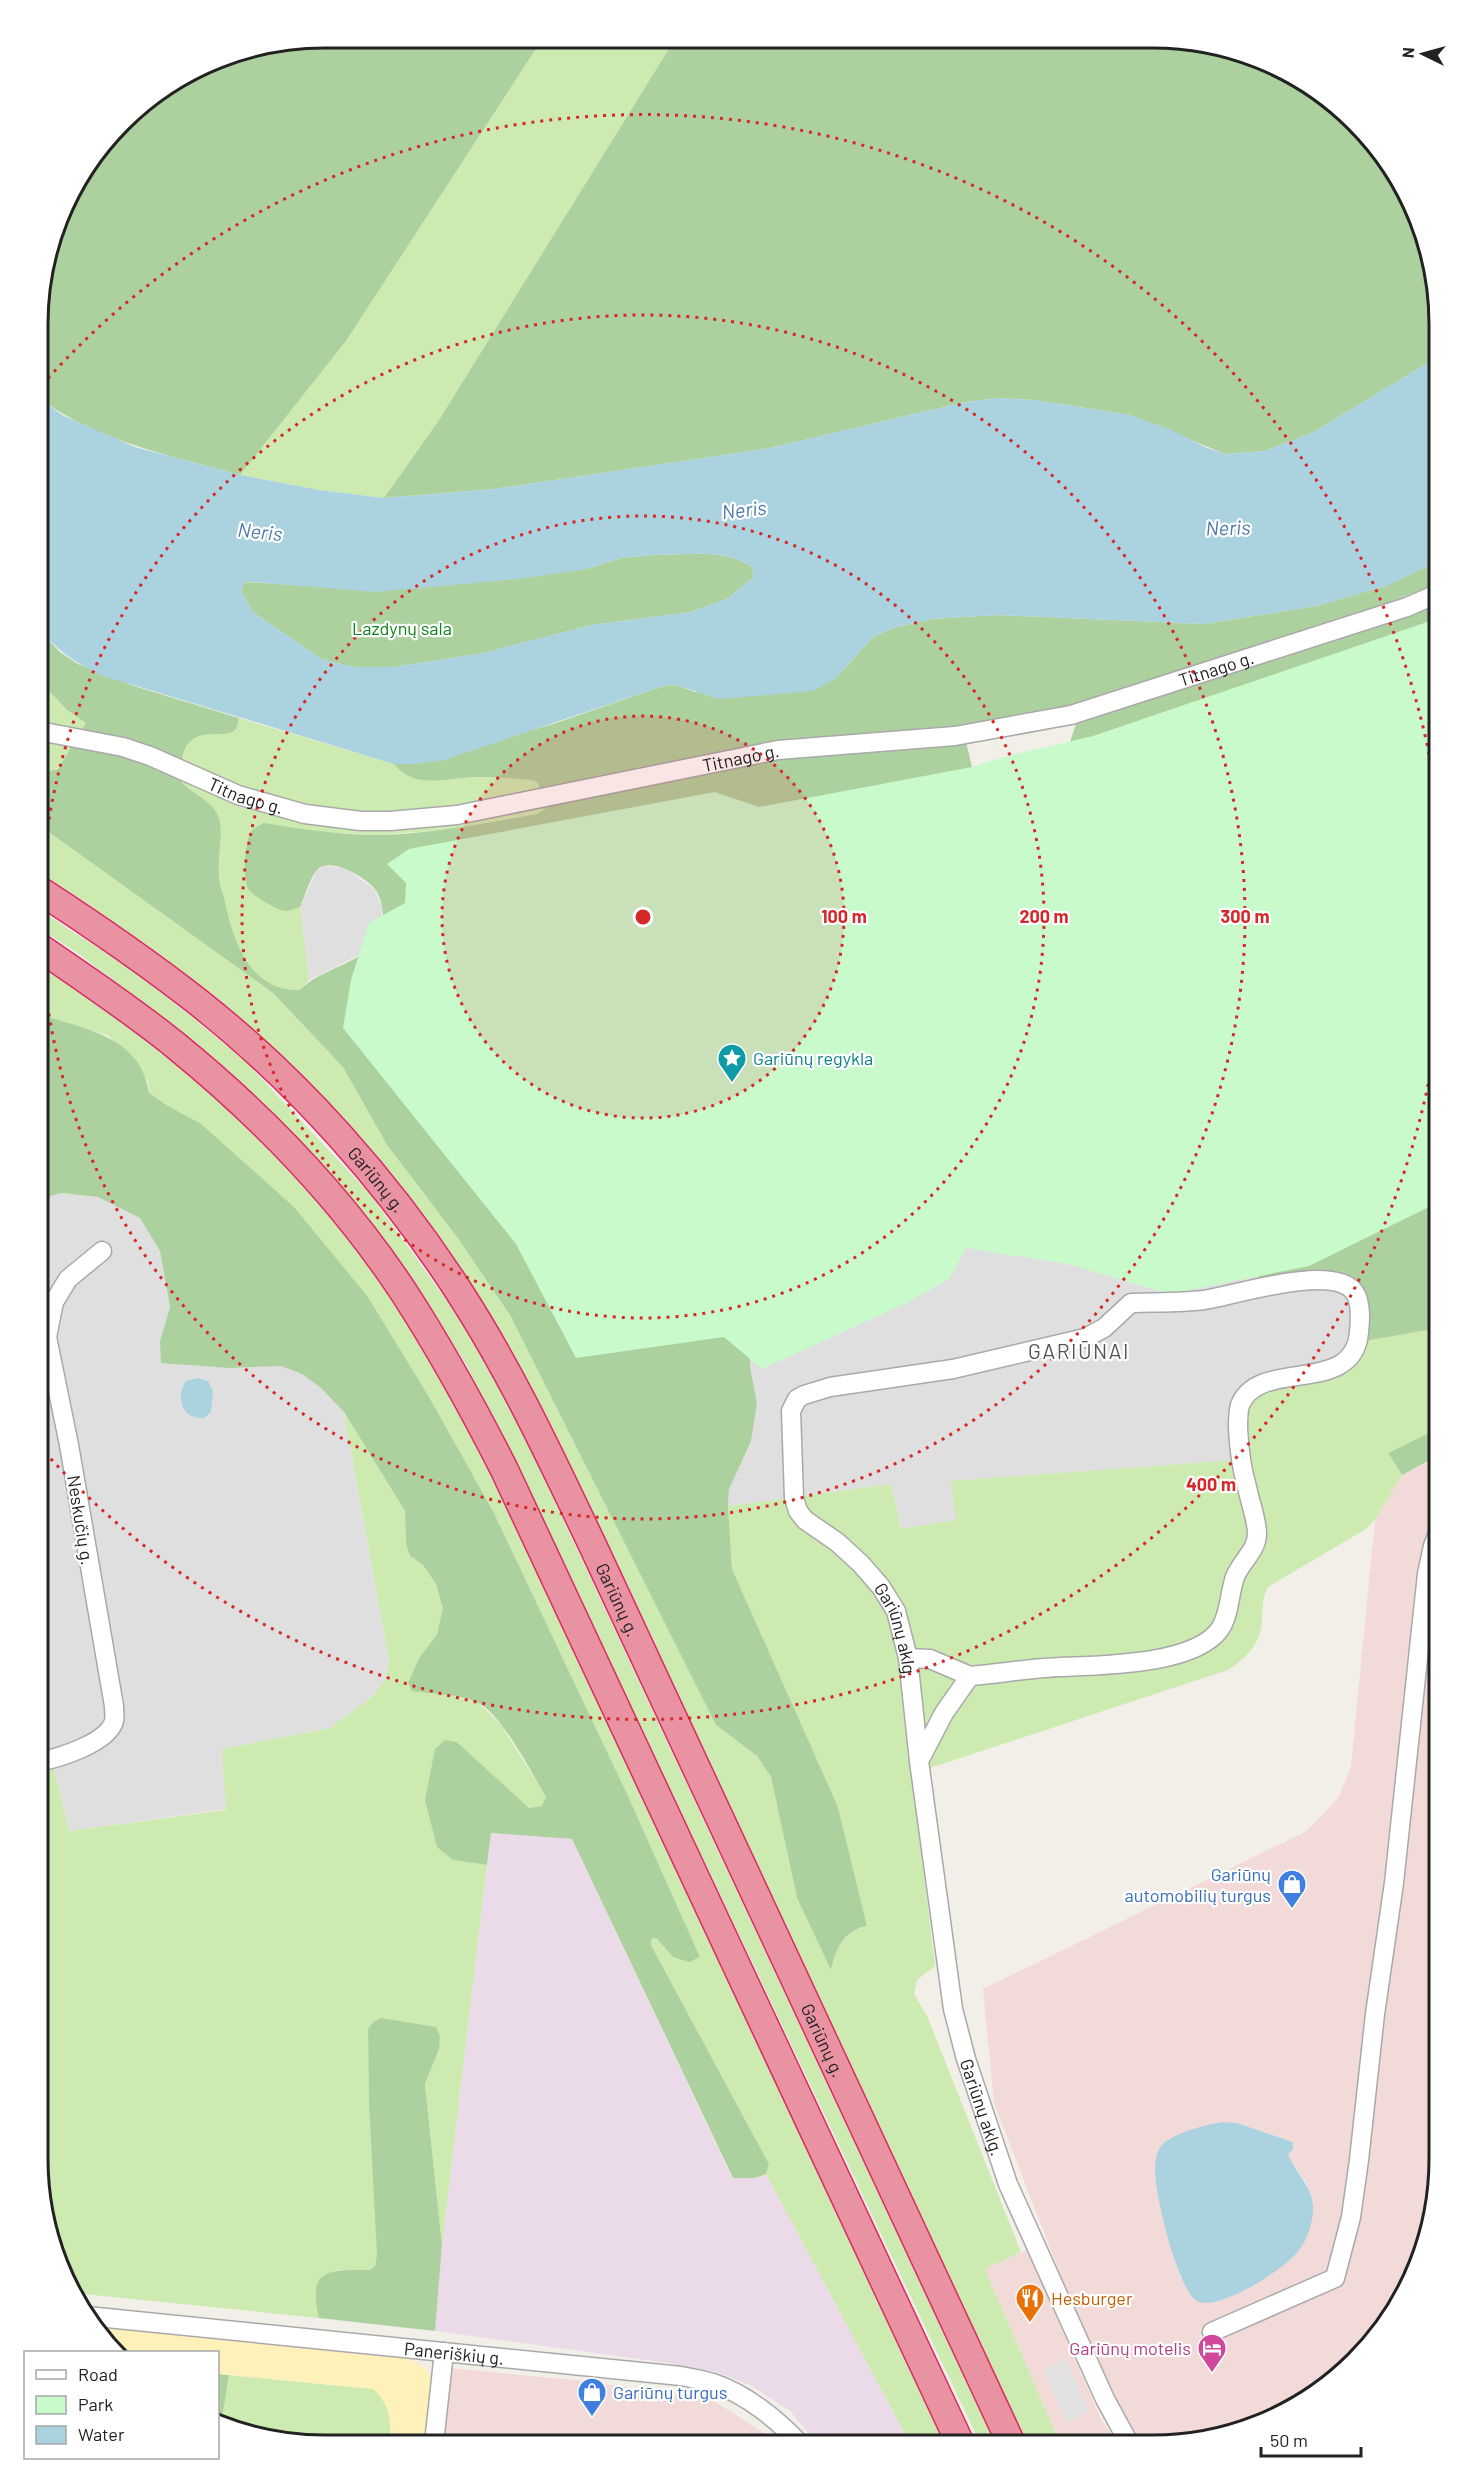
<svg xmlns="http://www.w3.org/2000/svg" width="1477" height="2483" font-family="Barlow,sans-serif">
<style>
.residential{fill:#e0dfdf}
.commercial{fill:#f2dad9;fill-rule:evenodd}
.industrial{fill:#ebdbe8}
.grass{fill:#cdebb0}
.forest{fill:#add19e}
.sand{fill:#fff1ba}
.park{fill:#c8facc}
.parking{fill:#e2e2e2}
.water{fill:#aad3df;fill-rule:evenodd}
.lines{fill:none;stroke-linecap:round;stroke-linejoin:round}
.minor-casing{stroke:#a9a9a9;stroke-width:21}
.highway-casing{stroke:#dc2a67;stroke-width:30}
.minor{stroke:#fff;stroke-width:18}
.highway{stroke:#e892a2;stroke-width:27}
.ring{fill:none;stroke:#d62828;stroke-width:3;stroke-dasharray:3 6}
.labels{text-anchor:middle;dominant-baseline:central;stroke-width:4.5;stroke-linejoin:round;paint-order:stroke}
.park-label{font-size:18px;fill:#0c8416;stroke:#fff}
.street-label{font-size:18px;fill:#222;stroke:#fff}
.culture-label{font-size:18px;fill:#0d838f;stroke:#fff;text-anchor:start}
.shop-label{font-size:18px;fill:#366cbe;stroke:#fff;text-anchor:end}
.food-label{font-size:18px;fill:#c56008;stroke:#fff;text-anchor:start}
.hotel-label{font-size:18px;fill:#b23c85;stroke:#fff;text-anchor:end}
.water-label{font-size:20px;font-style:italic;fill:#4a7aab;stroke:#fff}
.quarter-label{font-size:21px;letter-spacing:1.5px;fill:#555;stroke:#fff}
.rim{fill:none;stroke:#222;stroke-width:3}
.centre{fill:#d62828;stroke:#fff;stroke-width:3}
.ring-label{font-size:18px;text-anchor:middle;font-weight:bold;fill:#d62828;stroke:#fff;stroke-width:4.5;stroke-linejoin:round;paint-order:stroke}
</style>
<rect width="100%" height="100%" fill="#f2efe9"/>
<path class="residential" d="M325,866L345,868L374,889L383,908L379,936L363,953L309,980L300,907L317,870Z
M62,1193L98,1197L140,1217L160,1250L170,1307L160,1341L230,1368L281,1366L302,1374L321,1388L344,1412L389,1659L385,1680L373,1696L330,1728L222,1749L227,1809L69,1831L54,1769L38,1773L39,1199Z
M949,1233L1208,1272L1347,1276L1363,1290L1368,1311L1365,1341L1360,1358L1347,1372L1266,1391L1248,1459L952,1481L957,1520L901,1529L890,1484L728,1506L729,1489L757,1403L750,1366L749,1329Z"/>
<path class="commercial" d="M1439,1455V2178L1418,2268L1380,2333L1327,2386L1262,2424L1153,2445H1132L1077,2318L994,2103L983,1989L1307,1831L1339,1797L1351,1766L1375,1520L1402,1475ZM1224,2122L1237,2123L1293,2142L1288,2154L1289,2158L1306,2182L1313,2200L1273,2273L1222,2300L1180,2278L1160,2199Z
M1027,2250L1101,2419L1119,2445H1055L1060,2443L985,2269Z
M450,2368L584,2381L714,2401L764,2433L775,2444H442Z"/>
<path class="industrial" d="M491,1833L572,1839L732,2178H755L766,2174L911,2445H818L790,2411L750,2385L716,2372L668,2363L435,2331L442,2246Z"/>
<path class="grass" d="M543,38L675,39L439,420L384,498L320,490L240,475L346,341Z
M39,680L67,710L86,723C76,741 64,775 39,774Z
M239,718L394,764C415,792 452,776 481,777C498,777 515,779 532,780L538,783L546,808L537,814L446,830L378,835L321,832L285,911L300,907L309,980L300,990C251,992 234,943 225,902C223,894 219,884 219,876C217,858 225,837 218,821C209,798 196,798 182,782C181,756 181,735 213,734C222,734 228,735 236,731Z
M39,825L273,993L343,1067L387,1145L457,1237L510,1315L716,1725L757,1756L771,1777L797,1898L831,1969C837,1947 844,1932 867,1926L838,1807L732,1569L728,1506L891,1484L901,1529L956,1520L951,1481L1248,1459C1249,1432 1238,1407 1266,1391L1347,1372L1360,1358L1365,1341L1439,1328V1428L1388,1453L1402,1475L1375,1520L1366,1529L1268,1587C1260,1601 1264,1614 1261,1629C1257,1648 1243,1660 1228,1670L912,1774L935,1966L917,1980L914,1994L927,2016L1021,2252L985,2269L1060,2443L1055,2445H1030L1023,2436L559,1440C473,1269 368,1125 220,1002C163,954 101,913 39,872Z
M39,910L139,974L244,1060L370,1194L452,1308L491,1372L525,1438L996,2445H981L574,1586L466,1364L406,1273L336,1185L263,1102L180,1031L76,952L39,928Z
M39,962C88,995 137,1029 182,1066C273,1141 353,1236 417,1336C450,1388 477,1445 505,1500L948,2445H911L766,2174L769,2164L651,1945L652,1938L657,1939L673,1957H700L628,1796L494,1513L428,1395L368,1297L200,1123L168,1106L149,1093L148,1081L109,1036L39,1014Z
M344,1412L405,1511L406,1544L410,1556L423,1565L436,1584L444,1608L437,1634L420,1657L453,1696L480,1704L502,1726L546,1797L542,1806L529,1808L457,1742L453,1860L487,1865L442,2246L425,2084L439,2049L373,2022L368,2029L369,2104L378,2255L375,2266L370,2270H336L315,2293L319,2318L73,2293L59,2268L38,2159V1773L54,1769L69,1831L226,1810L222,1749L330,1728L373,1696L385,1680L389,1659Z
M229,2375L373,2389C391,2405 391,2421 390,2443H287L221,2425Z"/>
<path class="forest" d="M324,38H543L346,341L240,475C171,456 98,441 40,399V287L67,197L135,109L215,59Z
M675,39L1191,40L1263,59L1328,97L1380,150L1418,215L1439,324V356L1312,433L1265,451L1225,454L1130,415L1034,400L998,398L961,403L770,448L494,489L384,498L439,420Z
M653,555C683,555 727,548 752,567L754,577L727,599L691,612L592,625L483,653L394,667H353L321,659L253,612L241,591L244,582L296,585L587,569L621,558Z
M1439,561V583L1387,603L1066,707L962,725L972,767L1061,769L1076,724L1330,641L1439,603V1328L1365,1341L1368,1311L1363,1290L1347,1276L1260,1279L1248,1256L984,1228L749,1329L750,1366L757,1403L751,1441L729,1489L728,1506L732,1569L838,1807L867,1926C843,1931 836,1949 831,1970L797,1898L771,1777L757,1756L716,1725L510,1315L457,1237L387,1145L343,1067L273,993L39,825V774L58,769L86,723L67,710L39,680V630L60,652L78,664L134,686L239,718L236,730C228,735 222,734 213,734C181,735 181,756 182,782C192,794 212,800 218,816C225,834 217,856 219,875C219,884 223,893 225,902C234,943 251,992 300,990C321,967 364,965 379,936C386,923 384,900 374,888C364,877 330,856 317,870C311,876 304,898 300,907C296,908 290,911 286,911C278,911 254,896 249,890C242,881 245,844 250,834C253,828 258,826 264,823C302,829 340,835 378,835C432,834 484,823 537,814L546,808L538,783L532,780C515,779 498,777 481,777C452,776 415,792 394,764H415L553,724L663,686L676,685L695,692L835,679L873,637L893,628L931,619L996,615L1204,624L1316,606L1385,586Z
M39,1014C84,1029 141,1036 149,1093L168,1106L200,1123L294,1207L368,1297L428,1395L494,1513L628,1796L700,1957L689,1962L673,1957L657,1939L652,1938L651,1945L769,2164L766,2174L755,2178H733L572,1839L491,1833L487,1865L453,1860L437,1847L425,1800L435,1749L445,1740L457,1742L529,1808L542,1806L546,1797C532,1774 502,1715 480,1704C461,1694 433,1694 412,1691L408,1683L420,1657L437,1634L443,1608L436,1584L423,1565L410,1556L406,1544L405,1511L344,1412L321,1388L302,1374L281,1366L230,1368L161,1363L160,1341L170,1307L160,1251L140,1218L98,1197L62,1193L39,1199Z
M1439,1428V1455L1402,1475L1388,1453Z
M381,2018L436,2027L440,2036L439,2049L425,2084L442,2246L435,2331L319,2318C307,2267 329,2270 370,2270L375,2266L377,2255L369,2104L368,2029L373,2022Z
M218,2374L229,2375L221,2425H218Z"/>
<path class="sand" d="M93,2327L410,2359L426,2369L433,2380L426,2443H390C391,2421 391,2405 373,2389L218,2374V2352H116Z"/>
<path class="park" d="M1439,618V1202L1309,1266L1169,1294L1068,1264L966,1248L949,1279L909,1302L762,1369L724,1337L576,1358L516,1244L343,1028L351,980L369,923L405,903L406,883L387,864L409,849L715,792L759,807L972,767L1010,755L1093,736Z"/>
<path class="parking" d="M1065,2359L1089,2412L1067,2422L1043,2370Z"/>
<path class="water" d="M1439,356V561L1386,586L1316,606L1204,624L996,615L931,619L893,628L873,637L835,679L813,691L719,699L676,685L663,686L444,760L415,764H394L100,675C74,662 59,651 39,630L40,399L62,415L135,447L240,475L320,490L384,498L494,489L770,448L961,403L998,398L1034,400L1130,415L1169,429L1205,447L1225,454L1265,451L1312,433ZM653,555C683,555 727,548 752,567L754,577L727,599L691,612L592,625L483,653L394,667H353L321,659L253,612L241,591L244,582H253L375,592L518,579L587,569L621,558Z
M198,1378L208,1381L213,1391L211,1412L204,1418C182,1419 175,1398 186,1381Z
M1224,2122L1237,2123L1293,2142V2149L1288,2154C1296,2175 1315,2187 1313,2212C1312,2225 1307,2240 1299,2250C1287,2268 1217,2313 1197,2301C1177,2289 1154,2192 1155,2168C1155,2161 1157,2152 1161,2146C1172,2133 1208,2124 1224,2122Z"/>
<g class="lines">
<g class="minor-casing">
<g id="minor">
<path id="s1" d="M39,731L123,747L150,756L238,795L305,814L361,821H390L457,815L778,750L955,736L1071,715L1407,607L1439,593"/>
<path d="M908,1658L930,1659L970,1676"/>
<path id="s2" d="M919,1761L944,1713L970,1676C995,1674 1019,1670 1044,1668C1087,1665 1193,1668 1220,1629C1230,1614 1229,1594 1235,1577C1241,1561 1258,1550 1257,1532C1256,1517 1250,1502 1247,1487C1241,1467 1239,1448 1238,1428C1238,1421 1238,1412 1240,1405C1259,1357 1354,1397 1359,1332C1360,1321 1361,1311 1358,1300C1348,1257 1235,1296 1204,1300C1180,1303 1155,1302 1131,1303L1104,1328L1085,1338L953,1369L830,1387L804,1395L797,1399L791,1411L794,1498L798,1511L805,1520L837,1542L861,1564L881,1587L896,1611L908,1658L919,1761L953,2009L966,2059L1008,2184L1105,2399L1130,2445"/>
<path d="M38,1762C59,1758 108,1743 114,1721C115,1716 114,1711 114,1706L69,1445L47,1337L54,1302L68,1279L102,1251"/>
<path id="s3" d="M87,2316L681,2376C692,2378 703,2380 713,2383C746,2394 778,2420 801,2445"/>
<path d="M1212,2332L1335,2278L1351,2217L1359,2160L1375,2014L1394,1883L1427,1574L1433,1546L1439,1531"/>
<path d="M434,2443L444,2352"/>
</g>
</g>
<g class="highway-casing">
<g id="highway">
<path id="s4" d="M39,890C93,925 147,962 198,1002C299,1082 388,1182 458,1290C510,1370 550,1456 591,1542L1012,2445"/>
<path d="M39,947C85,979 132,1010 175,1045C261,1115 342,1199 403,1291C440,1348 473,1408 504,1469L961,2445"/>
</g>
</g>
<use href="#minor" class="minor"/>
<use href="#highway" class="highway"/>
</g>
<circle cx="643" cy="917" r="201" fill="#d62828" fill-opacity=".12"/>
<g class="ring">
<circle cx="643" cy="917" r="201"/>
<circle cx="643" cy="917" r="401"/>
<circle cx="643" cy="917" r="602"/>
<path d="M1439 1022A803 803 0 0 1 42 1449M42 385A803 803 0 0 1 1439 812"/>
</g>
<defs>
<g id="sight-pin" transform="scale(1.5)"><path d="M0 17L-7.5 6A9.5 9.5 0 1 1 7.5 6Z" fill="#0f9aa8" stroke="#fff"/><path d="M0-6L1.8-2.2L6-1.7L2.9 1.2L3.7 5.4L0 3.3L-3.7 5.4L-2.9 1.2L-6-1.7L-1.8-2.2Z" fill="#fff"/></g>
<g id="shop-pin" transform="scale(1.5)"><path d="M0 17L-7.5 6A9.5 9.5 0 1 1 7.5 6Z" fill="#3f7fe0" stroke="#fff"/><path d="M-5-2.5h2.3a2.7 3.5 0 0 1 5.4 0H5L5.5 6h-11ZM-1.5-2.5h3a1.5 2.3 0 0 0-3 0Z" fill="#fff"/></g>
<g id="restaurant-pin" transform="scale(1.5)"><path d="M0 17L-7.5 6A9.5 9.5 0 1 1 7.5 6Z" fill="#e8710a" stroke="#fff"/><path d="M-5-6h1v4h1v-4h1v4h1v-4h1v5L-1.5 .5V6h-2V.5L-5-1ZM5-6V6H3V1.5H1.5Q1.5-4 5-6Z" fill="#fff"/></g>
<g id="hotel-pin" transform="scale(1.5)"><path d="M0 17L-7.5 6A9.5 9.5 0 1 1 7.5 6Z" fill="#d1479c" stroke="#fff"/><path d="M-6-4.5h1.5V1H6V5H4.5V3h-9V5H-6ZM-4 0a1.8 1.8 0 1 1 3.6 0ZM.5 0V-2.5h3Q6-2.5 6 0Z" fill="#fff"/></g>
</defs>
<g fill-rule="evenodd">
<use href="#sight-pin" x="732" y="1058"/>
<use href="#shop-pin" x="1292" y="1884"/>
<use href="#restaurant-pin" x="1030" y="2298"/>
<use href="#hotel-pin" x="1212" y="2348"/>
<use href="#shop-pin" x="592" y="2392"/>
</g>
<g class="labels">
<g class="park-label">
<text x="402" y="628">Lazdynų sala</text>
</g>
<g class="street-label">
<text stroke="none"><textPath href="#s1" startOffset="1208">Titnago g.</textPath></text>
<text stroke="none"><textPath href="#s1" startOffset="722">Titnago g.</textPath></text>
<text stroke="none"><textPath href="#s1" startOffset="218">Titnago g.</textPath></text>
<text stroke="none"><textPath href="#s4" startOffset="447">Gariūnų g.</textPath></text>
<text transform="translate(81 1520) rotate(81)">Neskučių g.</text>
<text stroke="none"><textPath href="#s4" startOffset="933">Gariūnų g.</textPath></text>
<text stroke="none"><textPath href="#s2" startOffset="1642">Gariūnų aklg.</textPath></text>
<text stroke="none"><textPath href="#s4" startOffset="1419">Gariūnų g.</textPath></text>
<text stroke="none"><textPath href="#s2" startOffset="2128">Gariūnų aklg.</textPath></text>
<text stroke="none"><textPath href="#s3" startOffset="369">Paneriškių g.</textPath></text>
</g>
<g class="culture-label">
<text x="753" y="1058">Gariūnų regykla</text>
</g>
<g class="shop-label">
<text x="1271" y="1874">Gariūnų<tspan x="1271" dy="21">automobilių turgus</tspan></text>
<text x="613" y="2392" text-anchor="start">Gariūnų turgus</text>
</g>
<g class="food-label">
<text x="1051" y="2298">Hesburger</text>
</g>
<g class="hotel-label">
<text x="1191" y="2348">Gariūnų motelis</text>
</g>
<g class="water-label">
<text transform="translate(744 509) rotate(-6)">Neris</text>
<text transform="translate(1228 527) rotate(-1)">Neris</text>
<text transform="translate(260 531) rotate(6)">Neris</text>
</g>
<g class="quarter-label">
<text x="1079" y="1350">GARIŪNAI</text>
</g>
</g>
<path d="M0 0H1477V2483H0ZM324 48H1153A276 276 0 0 1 1429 324V2159A276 276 0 0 1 1153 2435H324A276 276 0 0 1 48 2159V324A276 276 0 0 1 324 48Z" fill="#fff" fill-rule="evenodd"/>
<path class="rim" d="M324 48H1153A276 276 0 0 1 1429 324V2159A276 276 0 0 1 1153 2435H324A276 276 0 0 1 48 2159V324A276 276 0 0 1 324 48Z"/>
<circle cx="643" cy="917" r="9" class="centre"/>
<g class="ring-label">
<text x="844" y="923">100 m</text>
<text x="1044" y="923">200 m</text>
<text x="1245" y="923">300 m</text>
<text x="1211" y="1491">400 m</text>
</g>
<rect x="24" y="2351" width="195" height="108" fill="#ffffff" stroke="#a7a7a7" stroke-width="1.5"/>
<rect x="36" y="2370" width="30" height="9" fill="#ffffff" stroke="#a7a7a7" stroke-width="1.5"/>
<text x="78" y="2381" font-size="18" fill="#222222">Road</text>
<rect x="36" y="2396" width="30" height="18" fill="#c8facc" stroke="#a7a7a7" stroke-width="1.5"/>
<text x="78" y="2411" font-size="18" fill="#222222">Park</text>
<rect x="36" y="2426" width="30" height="18" fill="#aad3df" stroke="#a7a7a7" stroke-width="1.5"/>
<text x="78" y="2441" font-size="18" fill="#222222">Water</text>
<g transform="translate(1423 54) rotate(275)" stroke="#ffffff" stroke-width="4.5" paint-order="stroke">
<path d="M0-4.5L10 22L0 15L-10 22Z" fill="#222222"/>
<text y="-9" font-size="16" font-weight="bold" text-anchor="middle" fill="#222222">N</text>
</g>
<path d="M1261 2447v9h100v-9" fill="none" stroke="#222222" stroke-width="3"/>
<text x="1270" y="2447" font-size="18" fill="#222222" stroke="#ffffff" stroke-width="4.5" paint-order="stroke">50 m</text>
</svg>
